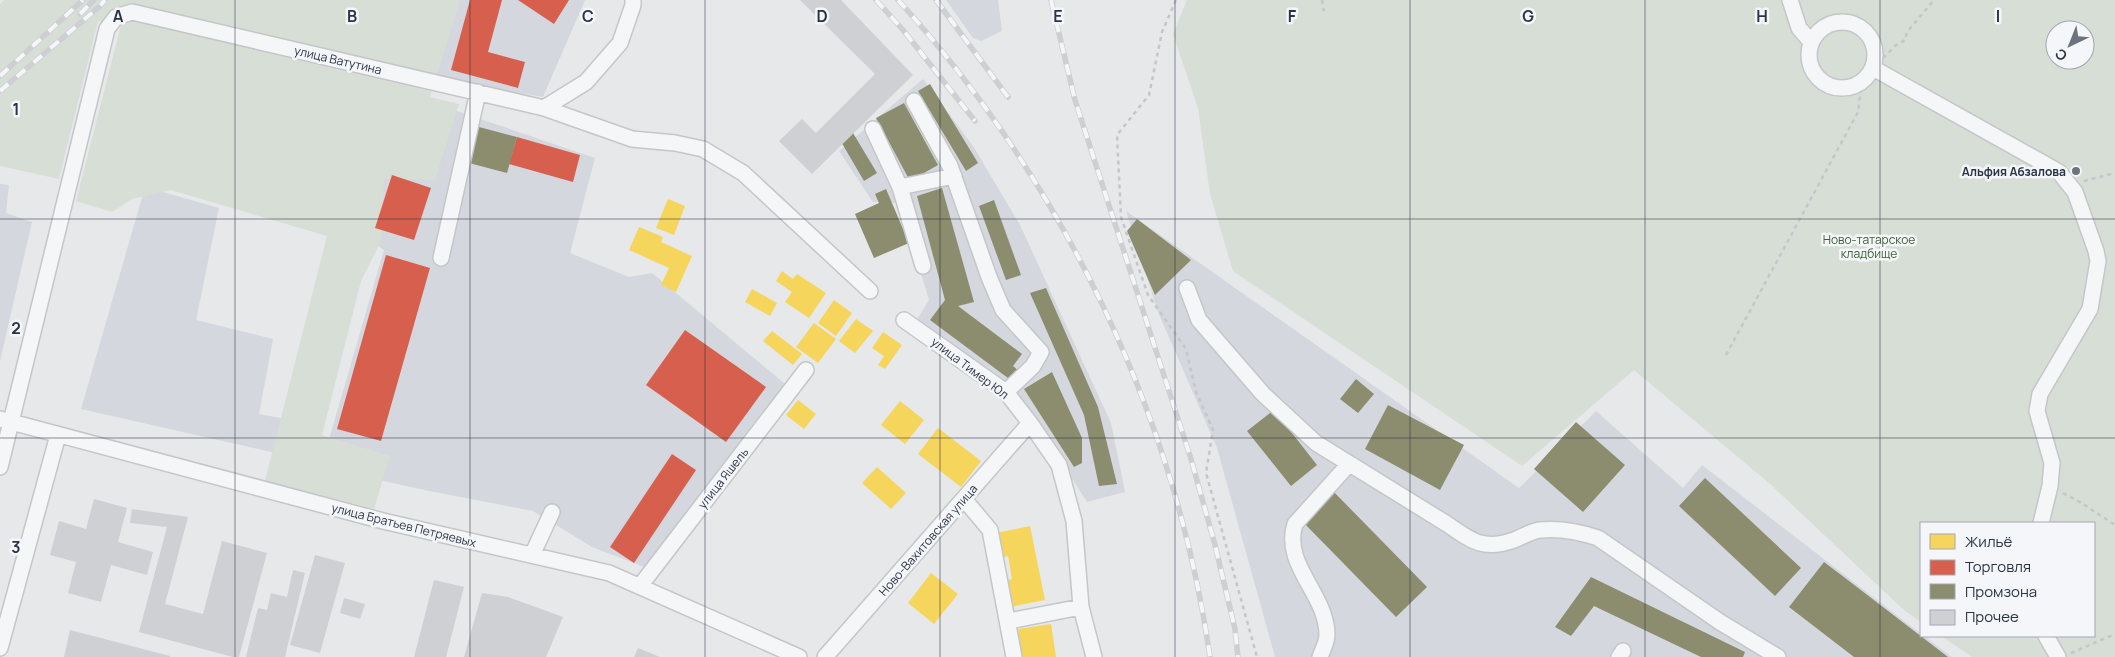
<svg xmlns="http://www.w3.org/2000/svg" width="2115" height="657" font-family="Manrope,sans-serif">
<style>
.built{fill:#d4d7dd}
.green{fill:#d6ded6;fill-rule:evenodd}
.homes{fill:#f6d55c}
.shops{fill:#d6604d}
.industry{fill:#8c8c6e}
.building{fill:#ced0d3}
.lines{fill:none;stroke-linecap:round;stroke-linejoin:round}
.minor-casing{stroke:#c4c6c8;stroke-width:18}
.path{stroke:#c5c6ca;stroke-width:2.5;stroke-dasharray:4 4;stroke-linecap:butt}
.minor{stroke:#f5f6f7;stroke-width:15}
.rail-casing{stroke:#cecfd2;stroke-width:5.5}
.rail{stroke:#f4f6f9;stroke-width:4;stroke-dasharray:11;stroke-linecap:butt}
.grid{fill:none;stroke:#2b3445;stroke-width:1;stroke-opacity:0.55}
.poi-dot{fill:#6c737f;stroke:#f4f6f9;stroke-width:2}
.labels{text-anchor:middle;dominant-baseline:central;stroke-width:5;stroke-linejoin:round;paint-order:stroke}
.street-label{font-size:12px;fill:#2b3445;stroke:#f4f6f9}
.poi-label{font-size:12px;font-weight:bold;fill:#2b3445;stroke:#f4f6f9;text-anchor:end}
.park-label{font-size:12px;fill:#3f6138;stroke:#f4f6f9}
.grid-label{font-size:16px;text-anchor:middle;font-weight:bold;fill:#2b3445;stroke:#f4f6f9;stroke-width:5;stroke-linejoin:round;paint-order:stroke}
</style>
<rect width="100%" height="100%" fill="#e6e8ea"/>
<path class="built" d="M448,0H585L543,97L430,78Z
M946,0H998L1002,31L981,41L973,38Z
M923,79L973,146L1020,225L1111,423L1125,492L1087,502L1020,397L1008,385L917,320L929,300L900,203L873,202L839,151Z
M445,107L595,158L570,253L629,277L652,273L785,384L647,568L592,547L533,511L424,490L321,467L384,250L368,239L385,172Z
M0,184L9,185L6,213L32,222L0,361Z
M145,187L219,208L196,320L273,339L259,414L296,421L289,456L81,409Z
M1126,211L1519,488L1596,411L1683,488L1702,465L1921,634V636H1924L1952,657H1275L1217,448L1158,312Z"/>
<path class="green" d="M4,0H460L430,97L459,104L435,180L384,179L381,241L361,281L322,435L390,456L374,509L265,481L327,236L171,190L132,199L112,212L76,201L121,25L98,21L59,179L0,166V4Z
M1187,0H2115V657H1972L1941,636H2094V523H1921V622L1904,610L1769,483L1634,370L1522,466L1233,271L1210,194L1198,108L1173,34ZM2055,30H2085V60H2055Z"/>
<path class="homes" d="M668,199L685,206L674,235L656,228Z
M639,227L663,237L661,242L692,256L676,292L661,285L669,268L629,250Z
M782,271L793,279L797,274L826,293L809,318L785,302L792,292L776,281Z
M752,289L777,303L770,316L745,302Z
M834,300L852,313L836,336L818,323Z
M856,319L873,331L855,353L839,341Z
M814,323L836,339L818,363L796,347Z
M772,331L802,354L793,365L763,341Z
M883,332L902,345L885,369L878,365L884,356L872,348Z
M798,400L816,414L804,429L786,415Z
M900,401L924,420L905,444L881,425Z
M938,428L981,461L961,487L918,454Z
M877,467L906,493L891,509L862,483Z
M1030,526L1045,600L1010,607L1005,581L1012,579L1008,556L1000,558L996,533Z
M931,573L958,594L934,624L908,603Z
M1051,624L1056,657H1022L1018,629Z"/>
<path class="shops" d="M470,0H502L488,52L525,62L518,88L451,70Z
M518,0H569L554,24Z
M517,137L580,155L573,182L509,164Z
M392,175L431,188L414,240L375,228Z
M386,255L430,268L381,441L337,429Z
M685,330L766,387L726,442L646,385Z
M672,454L696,470L634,563L610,547Z"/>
<path class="industry" d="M930,84L978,163L966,171L918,91Z
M904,103L938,165L910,181L876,118Z
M479,127L517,137L507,173L469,163Z
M853,133L877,173L864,181L840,140Z
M942,188L974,302L958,306L1022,354L1013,366L1019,371L1012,381L930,320L945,300L917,196Z
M886,189L909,243L874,258L855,214L879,203L875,194Z
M994,200L1021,275L1006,280L979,206Z
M1137,219L1191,260L1155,295L1127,231Z
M1046,288L1098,407L1117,484L1099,486L1084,415L1030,293Z
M1052,372L1082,438V463L1074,467L1024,389Z
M1356,379L1374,394L1358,413L1340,399Z
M1388,405L1464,445L1440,490L1365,449Z
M1274,410L1317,465L1291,486L1247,431Z
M1576,422L1625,465L1583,512L1534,469Z
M1705,478L1801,568L1775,596L1679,506Z
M1331,489L1427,587L1396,617L1300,519Z
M1824,562L1853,584L1948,657H1854L1789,607Z
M1591,577L1745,652L1743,657H1701L1594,606L1571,636L1555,627Z"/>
<path class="building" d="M800,0H841L913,75L812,174L779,141L802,119L816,133L875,74Z
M94,499L127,508L118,542L153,552L147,575L111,565L101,602L68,593L76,562L50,555L59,521L86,529Z
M132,509L188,517L165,604L203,614L222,541L267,553L239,657H233L139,632L167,527L130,523Z
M315,555L345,563L320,653L290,645Z
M293,570L305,573L285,657H246L258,608L267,610L271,593L287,597Z
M434,580L464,587L446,657H414Z
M482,593L508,597L563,617L546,657H464Z
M344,598L365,604L360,619L340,613Z
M70,630L170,656V657H64Z
M638,648L660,657H634Z"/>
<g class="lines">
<g class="minor-casing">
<path id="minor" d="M1790,0L1799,28L1811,42
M1809 55a33 33 0 1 1 66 0a33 33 0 1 1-66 0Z
M1873,68L2059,172L2075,192L2096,251L2098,261L2090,309L2040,394L2037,411L2052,463L2050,486L2041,523
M914,101L950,166L989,277L1003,310L1041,352L1033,366L1006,392
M544,108L586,82L620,43L633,5V0
M873,129L900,187L923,266
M900,187L954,176
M441,258L478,92
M1187,288L1199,320L1263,394L1316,443L1447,524C1471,541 1484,551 1514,540C1522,537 1531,531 1540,530C1559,528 1580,532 1598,538L1720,622L1778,657
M904,320L1006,392L1030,423L1059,465L1074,521L1081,607L1094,657
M0,419L383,521L609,573L799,657
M0,467L107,29L116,17L132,12L544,108L632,139L675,143L703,149L743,173L870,291
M964,499L990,530L1014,657
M532,555L552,512
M640,586L806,370
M1009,621L1081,607
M2046,636L2058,657
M0,648L58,435
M825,657L1030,423
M1320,657C1322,651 1327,642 1327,635C1327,594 1282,565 1295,524L1349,464
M1619,657L1623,651"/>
</g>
<path class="path" d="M1176,0L1162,32L1149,95L1117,135L1121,217L1148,295L1186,349L1196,392L1213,430L1206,473L1257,657
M1322,0L1324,11
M1883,58L1895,46L1905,40L1907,32L1934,0
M2084,181L2115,173
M1726,355L1858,112L1862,82
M2063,493L2080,502L2115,525
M2071,653L2115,634"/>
<use href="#minor" class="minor"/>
<g class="rail-casing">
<path id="rail" d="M876,0L903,30L975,121
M898,0C1063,182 1175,414 1210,657
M936,0L1008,97
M1051,0L1075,100L1191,459L1215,545L1235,629L1238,657
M80,14L94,0
M0,76L83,0
M0,91L99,7L105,0"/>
</g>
<use href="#rail" class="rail"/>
</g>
<path class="grid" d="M235,0V657M470,0V657M705,0V657M940,0V657M1175,0V657M1410,0V657M1645,0V657M1880,0V657M0,219H2115M0,438H2115"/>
<circle class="poi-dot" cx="2076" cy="171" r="5"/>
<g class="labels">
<g class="street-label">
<text transform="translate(338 60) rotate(13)">улица Ватутина</text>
<text transform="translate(970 368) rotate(37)">улица Тимер Юл</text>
<text transform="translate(723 478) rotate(-52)">улица Яшель</text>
<text transform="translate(404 525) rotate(14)">улица Братьев Петряевых</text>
<text transform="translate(928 540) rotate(-49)">Ново-Вахитовская улица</text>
</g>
<g class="poi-label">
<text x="2066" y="171">Альфия Абзалова</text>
</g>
<g class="park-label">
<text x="1869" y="239">Ново-татарское<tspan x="1869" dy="14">кладбище</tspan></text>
</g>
</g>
<g class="grid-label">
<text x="118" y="22">A</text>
<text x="352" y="22">B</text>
<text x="588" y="22">C</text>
<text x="822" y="22">D</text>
<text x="1058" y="22">E</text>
<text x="1292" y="22">F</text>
<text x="1528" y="22">G</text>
<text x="1762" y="22">H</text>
<text x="1998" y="22">I</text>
<text x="16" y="115">1</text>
<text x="16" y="334">2</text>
<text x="16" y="553">3</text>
</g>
<rect x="1920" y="522" width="175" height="115" fill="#f4f6f9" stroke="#a4a8b1"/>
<rect x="1930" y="534" width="25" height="15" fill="#f6d55c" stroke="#a4a8b1"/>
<text x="1965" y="547" font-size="15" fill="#2b3445">Жильё</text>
<rect x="1930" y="560" width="25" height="15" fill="#d6604d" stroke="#a4a8b1"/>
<text x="1965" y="572" font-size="15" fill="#2b3445">Торговля</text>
<rect x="1930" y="584" width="25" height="15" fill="#8c8c6e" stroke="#a4a8b1"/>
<text x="1965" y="597" font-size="15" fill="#2b3445">Промзона</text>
<rect x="1930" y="610" width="25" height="15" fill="#ced0d3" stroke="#a4a8b1"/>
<text x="1965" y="622" font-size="15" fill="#2b3445">Прочее</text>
<g transform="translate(2070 45) rotate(223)"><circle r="24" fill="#f4f6f9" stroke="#a4a8b1"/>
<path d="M0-4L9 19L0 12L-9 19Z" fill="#6c737f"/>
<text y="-8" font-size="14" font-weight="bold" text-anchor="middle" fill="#2b3445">С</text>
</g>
</svg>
